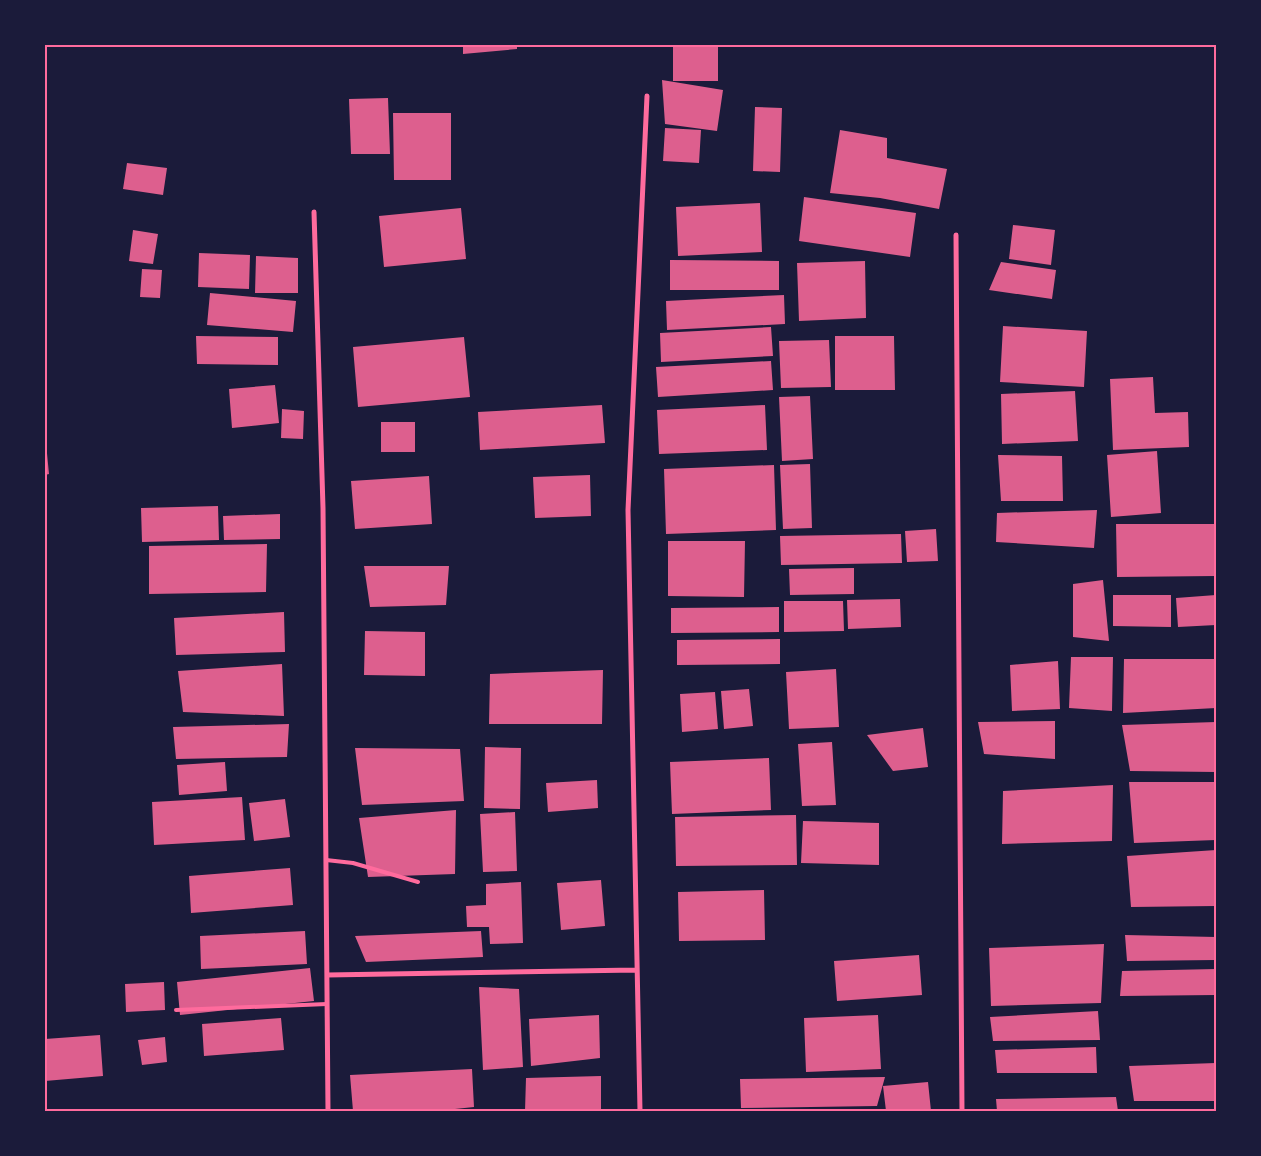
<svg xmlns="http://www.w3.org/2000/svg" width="1261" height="1156" font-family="Figtree,sans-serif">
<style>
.building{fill:#dd5f8e}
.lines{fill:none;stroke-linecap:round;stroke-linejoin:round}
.service{stroke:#ff6b9d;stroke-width:4}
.minor{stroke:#ff6b9d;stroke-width:5}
.neatline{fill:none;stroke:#ff6b9d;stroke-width:2}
</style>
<rect width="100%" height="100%" fill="#1b1b3a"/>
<path class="building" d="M463,45H517V49L463,54Z
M673,45H718V81H673Z
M662,80L723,90L717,131L665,124Z
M388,98L390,154H351L349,99Z
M755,107L782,108L780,172L753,171Z
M393,113H451V180H394Z
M665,128L701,130L699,163L663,161Z
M840,130L887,138V158L947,169L939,209L880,198L830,193Z
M127,163L167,168L163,195L123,189Z
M804,197L916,213L910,257L799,241Z
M760,203L762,252L678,256L676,207Z
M461,208L466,259L384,267L379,216Z
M1013,225L1055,230L1051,265L1009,259Z
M133,230L158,234L153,264L129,261Z
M199,253L250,255L249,289L198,287Z
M256,256L298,258V293H255Z
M670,260L779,261V290H670Z
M865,261L866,318L799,321L797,263Z
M1001,262L1056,270L1052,299L989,290Z
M142,269L162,270L160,298L140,297Z
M210,293L296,301L293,332L207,325Z
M784,295L785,324L667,330L666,301Z
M1003,326L1087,331L1084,387L1000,382Z
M771,327L773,356L661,362L660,333Z
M196,336L278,337V365L197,364Z
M835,336H894L895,390H835Z
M464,337L470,397L358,407L353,347Z
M829,340L831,387L781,388L779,341Z
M771,361L773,390L658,397L656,367Z
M1153,377L1155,413L1188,412L1189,447L1113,450L1110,379Z
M275,385L279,423L232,428L229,389Z
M1075,391L1078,441L1002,444L1001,394Z
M810,396L813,459L782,461L779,397Z
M602,405L605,443L480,450L478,412Z
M765,405L767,450L659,454L657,410Z
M282,409L304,411L303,439L281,438Z
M381,422H415V452H381Z
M45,443H46L49,474L45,475Z
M1157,451L1161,513L1111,517L1107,455Z
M998,455L1062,456L1063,501H1001Z
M810,464L812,528L783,529L780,465Z
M774,465L776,530L666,534L664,469Z
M590,475L591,516L535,518L533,477Z
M429,476L432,524L355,529L351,481Z
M218,506L219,540L142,542L141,508Z
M1097,510L1094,548L996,542L997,513Z
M280,514V539L224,540L223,516Z
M1116,524H1216V576L1117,577Z
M936,529L938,561L907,562L905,531Z
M901,534L902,563L781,565L780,536Z
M668,541H745L744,597L668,596Z
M267,544L266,592L149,594V546Z
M364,566H449L446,605L370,607Z
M854,568V594L790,595L789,569Z
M1103,580L1109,641L1073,637V584Z
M1113,595H1171V627L1113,626Z
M1216,595V625L1178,627L1176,598Z
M900,599L901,627L848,629L847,600Z
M784,601H843L844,631L784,632Z
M779,607V632L671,633V608Z
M284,612L285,652L176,655L174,618Z
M365,631L425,632V676L364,675Z
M780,639V664L677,665V640Z
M1071,657H1113L1112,711L1069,708Z
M1124,659H1216V708L1123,713Z
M1058,661L1060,709L1012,711L1010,665Z
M282,664L284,716L183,712L178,671Z
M836,669L839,727L789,729L786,672Z
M603,670L602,724H489L490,674Z
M749,689L753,726L724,729L721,691Z
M715,692L718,729L682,732L680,694Z
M1055,721V759L984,754L978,722Z
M1216,722V772L1130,771L1122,725Z
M289,724L287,757L176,759L173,727Z
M923,728L928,767L893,771L867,735Z
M832,742L836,805L802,806L798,744Z
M485,747L521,748L520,809L484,808Z
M355,748L460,749L464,801L362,805Z
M769,758L771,810L672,814L670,762Z
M225,762L227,791L179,795L177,765Z
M597,780L598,808L548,812L546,783Z
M1129,782H1216V840L1134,843Z
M1113,785L1112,841L1002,844L1003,791Z
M242,797L245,840L154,845L152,802Z
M285,799L290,837L254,841L249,803Z
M456,810L455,874L368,877L359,818Z
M515,812L517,871L483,872L480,814Z
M796,815L797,865L676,866L675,817Z
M803,821L879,823V865L801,863Z
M1216,850V906L1131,907L1127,856Z
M290,868L293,905L191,913L189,876Z
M601,880L605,926L561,930L557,883Z
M521,882L523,943L490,944L489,927H467L466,906L486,905V884Z
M764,890L765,940L679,941L678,892Z
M305,931L307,964L201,969L200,936Z
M481,931L483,957L366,962L355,936Z
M1125,935L1216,937V960L1127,961Z
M1104,944L1101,1003L991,1006L989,948Z
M919,955L922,995L837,1001L834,961Z
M310,968L314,1001L180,1015L177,982Z
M1216,969V995L1120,996L1122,971Z
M164,982L165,1010L126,1012L125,984Z
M479,987L519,989L523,1067L483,1070Z
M1098,1011L1100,1040L993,1041L990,1017Z
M599,1015L600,1058L531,1066L529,1019Z
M878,1015L881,1069L806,1072L804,1018Z
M281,1018L284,1050L204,1056L202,1024Z
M100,1035L103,1076L45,1081V1039Z
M165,1037L167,1062L142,1065L138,1040Z
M1096,1047L1097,1073H997L995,1050Z
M1216,1063V1101H1134L1129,1066Z
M472,1069L474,1107L436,1111H353L350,1075Z
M601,1076V1111H525L526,1078Z
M885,1077L877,1106L741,1108L740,1079Z
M928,1082L931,1111H886L883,1086Z
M1116,1097L1118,1111H997L996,1099Z"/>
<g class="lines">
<path class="service" d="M326,860L353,863L418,882
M176,1010L327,1004"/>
<path class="minor" d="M314,212L323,508L328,1111
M956,235L962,1111
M327,975L636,970
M640,1111L628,510L647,96"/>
</g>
<rect width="1261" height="1156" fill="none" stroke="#1b1b3a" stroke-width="92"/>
<rect x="46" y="46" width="1169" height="1064" class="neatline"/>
</svg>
